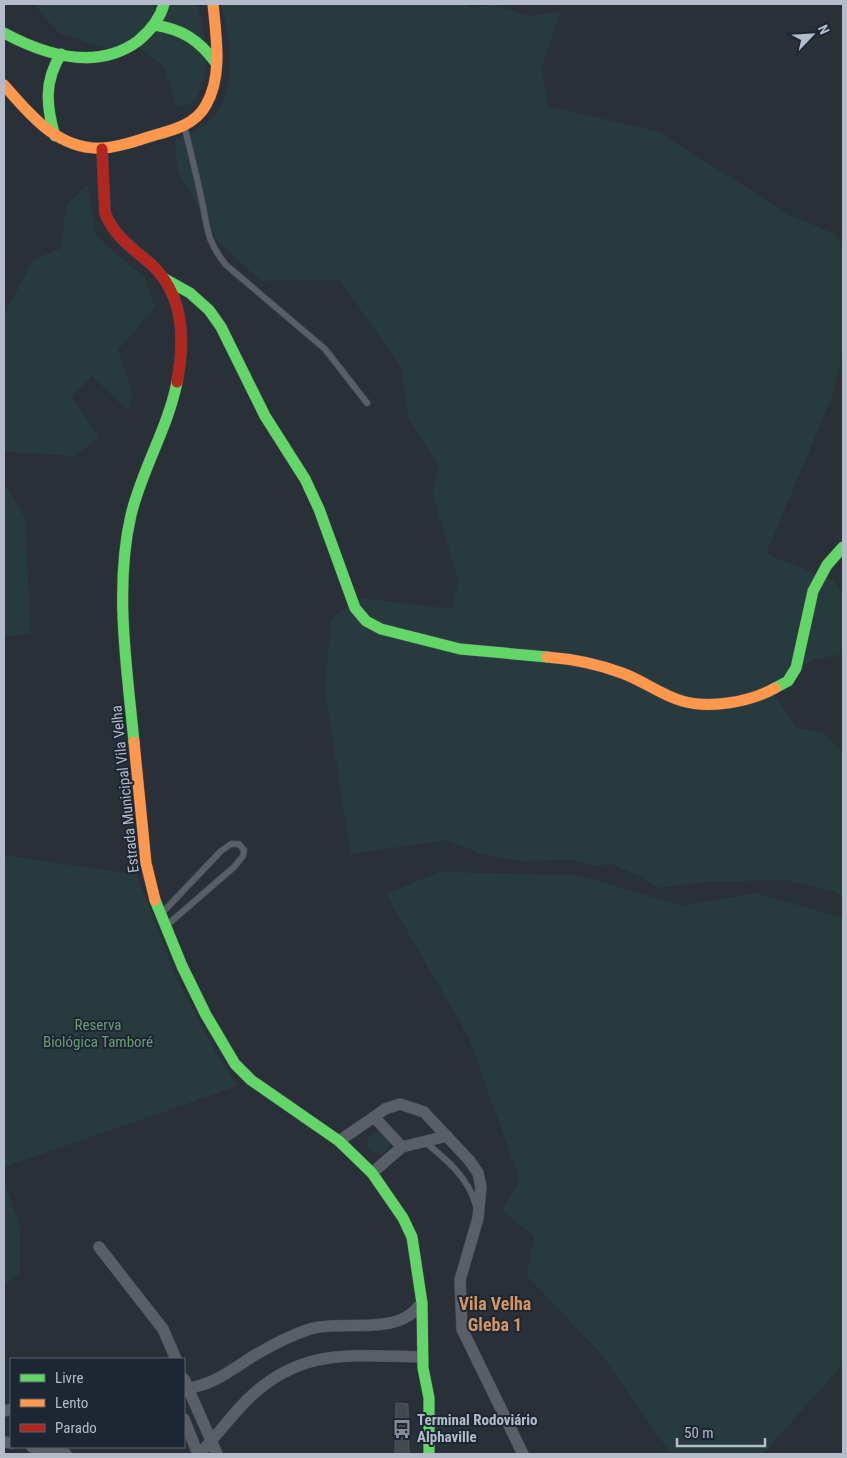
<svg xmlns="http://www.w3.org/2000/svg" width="847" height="1458" font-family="'Roboto Condensed',sans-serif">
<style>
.green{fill:#273a3e}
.building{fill:#444950;stroke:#52575f}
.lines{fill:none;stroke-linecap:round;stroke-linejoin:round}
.lane-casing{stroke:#484c53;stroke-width:7}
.street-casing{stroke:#484c53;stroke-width:12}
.fast-casing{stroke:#484c53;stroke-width:12}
.slow-casing{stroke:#484c53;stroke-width:12}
.jam-casing{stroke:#484c53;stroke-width:12}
.lane{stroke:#5a5e66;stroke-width:5.5}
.street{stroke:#5a5e66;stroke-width:11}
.fast{stroke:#63d668;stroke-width:11}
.slow{stroke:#ff974d;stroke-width:11}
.jam{stroke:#b3261e;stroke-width:11}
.labels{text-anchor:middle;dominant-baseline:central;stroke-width:4;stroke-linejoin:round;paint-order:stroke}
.street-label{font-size:15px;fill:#b4bcc9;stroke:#1d2633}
.park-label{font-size:15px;fill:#6b9a76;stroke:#1d2633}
.poi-label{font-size:15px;font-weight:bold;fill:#b4bcc9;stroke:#1d2633;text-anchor:start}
.quarter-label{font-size:18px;font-weight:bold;fill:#d59563;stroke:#1d2633}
</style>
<rect width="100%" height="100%" fill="#2a3038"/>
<path class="green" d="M36,4H197C206,38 214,71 194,102L176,107L165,68L131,41L108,49L59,33L39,11Z
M221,4H466L471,8L493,4L529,16L560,12L542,68L548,106L659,132L791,216L835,234L843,249V351L833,394L766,554L833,580L843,595V654L812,660L771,689L797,728L823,732L843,754V897L835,892L786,880L703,882L659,888L642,877L612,864L593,866L574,860L520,861L482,854L446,840L351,854L325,693L331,619L359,598L452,609L458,581L432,491L439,467L409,419L401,367L340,280L261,281L218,242L177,169L175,139C242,120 234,58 221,4Z
M87,185L96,236L145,278L155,307L118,350L133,395L128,411L92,376L72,397L99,438L73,456L4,452V315L33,260L61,248L66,205Z
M4,482L25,518L31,634L4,637Z
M11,856L137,875L175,975L215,1051L238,1086L4,1167V857Z
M440,872L578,875L683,906L756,893L843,918V1364L763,1454H671L602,1355L527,1276L534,1236L502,1211L520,1180L468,1036L386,894Z
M367 1143a11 11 0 1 1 22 0a11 11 0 1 1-22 0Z
M4,1180L20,1227V1274L4,1284Z"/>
<path class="building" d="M396,1403L408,1404L409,1454H395Z"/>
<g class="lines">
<g class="lane-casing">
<path id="lane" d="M184,125C190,149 196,173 201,197C208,227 205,239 226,265L325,349L367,403
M162,913L221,851L231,844H239L244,850L243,856L234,867L166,926
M425,1142C447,1160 469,1178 476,1206"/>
</g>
<g class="street-casing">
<path id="street" d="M374,1117L385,1109L400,1104L424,1112L469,1160L478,1173L481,1187L478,1218L460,1280L462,1329L523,1454
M339,1141L374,1117L402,1147L372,1173
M402,1147L447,1136
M99,1247L163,1329L176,1359
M184,1379L217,1454
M184,1388C210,1388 234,1368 255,1355C272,1345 291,1335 310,1329C339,1321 383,1332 408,1316C413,1313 417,1308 422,1303
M4,1411L11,1409
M184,1419L198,1454
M4,1442L11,1443
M32,1447L66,1454
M199,1454C216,1437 230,1417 247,1400C301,1346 354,1356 423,1357"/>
</g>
<g class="fast-casing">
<path id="fast" d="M154,25C182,29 199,40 216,63
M4,33C45,55 97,71 138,41C150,31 160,19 164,4
M55,136C46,106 44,81 61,54
M165,279L190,293L209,310L221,327L265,416L305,479L319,509L355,608L366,621L381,629L460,649L547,657
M775,688L788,681L796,668L813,591L827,565L843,547
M134,742C127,668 114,588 131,515C142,469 168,428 177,382
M155,900L182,966L206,1015L235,1064L251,1080L339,1141L372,1173L403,1218L412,1237L422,1303L423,1368L429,1398V1454"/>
</g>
<g class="slow-casing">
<path id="slow" d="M4,85C30,115 59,151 103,148C120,147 138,140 155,135C174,130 196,124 206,105C223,76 216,36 213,4
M547,657C573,659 598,664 622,673C642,680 661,695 682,701C710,709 750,702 775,688
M134,742L146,863L155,900"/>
</g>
<g class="jam-casing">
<path id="jam" d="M102,149L105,213C114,236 132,248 151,264C184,294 185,341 177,382"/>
</g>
<use href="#lane" class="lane"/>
<use href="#street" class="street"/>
<use href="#fast" class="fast"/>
<use href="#slow" class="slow"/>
<use href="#jam" class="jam"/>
</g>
<defs>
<g id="bus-bare" transform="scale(1.5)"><path d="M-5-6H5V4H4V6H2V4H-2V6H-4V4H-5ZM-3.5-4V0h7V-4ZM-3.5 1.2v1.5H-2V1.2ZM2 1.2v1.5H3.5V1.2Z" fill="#848b96" stroke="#1d2633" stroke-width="2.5" paint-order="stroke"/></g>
</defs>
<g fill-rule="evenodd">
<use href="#bus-bare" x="402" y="1429"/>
</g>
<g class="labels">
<g class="street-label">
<text transform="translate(125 789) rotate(-96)">Estrada Municipal Vila Velha</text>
</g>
<g class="park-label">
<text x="98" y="1025">Reserva<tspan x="98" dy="17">Biológica Tamboré</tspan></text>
</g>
<g class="poi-label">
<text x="417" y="1420">Terminal Rodoviário<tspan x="417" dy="17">Alphaville</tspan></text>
</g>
<g class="quarter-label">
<text x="495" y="1303">Vila Velha<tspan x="495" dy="21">Gleba 1</tspan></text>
</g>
</g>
<rect width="847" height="1458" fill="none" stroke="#b4bcc9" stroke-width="10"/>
<rect x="10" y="1358" width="175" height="90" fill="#1d2633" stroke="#59626f"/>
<rect x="20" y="1374" width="25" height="8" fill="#63d668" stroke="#59626f"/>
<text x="55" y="1383" font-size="15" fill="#b4bcc9">Livre</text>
<rect x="20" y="1399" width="25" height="8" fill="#ff974d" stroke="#59626f"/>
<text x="55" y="1408" font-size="15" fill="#b4bcc9">Lento</text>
<rect x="20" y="1424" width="25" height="8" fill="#b3261e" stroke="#59626f"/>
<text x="55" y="1433" font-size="15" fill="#b4bcc9">Parado</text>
<g transform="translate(812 35) rotate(65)" stroke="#1d2633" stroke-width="4" paint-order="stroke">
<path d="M0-4L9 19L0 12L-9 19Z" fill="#b4bcc9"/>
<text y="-8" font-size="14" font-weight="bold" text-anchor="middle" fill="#b4bcc9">N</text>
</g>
<path d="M677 1438v8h88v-8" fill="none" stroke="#b4bcc9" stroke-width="2.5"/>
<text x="684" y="1438" font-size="15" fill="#b4bcc9" stroke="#1d2633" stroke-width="4" paint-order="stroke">50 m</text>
</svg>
